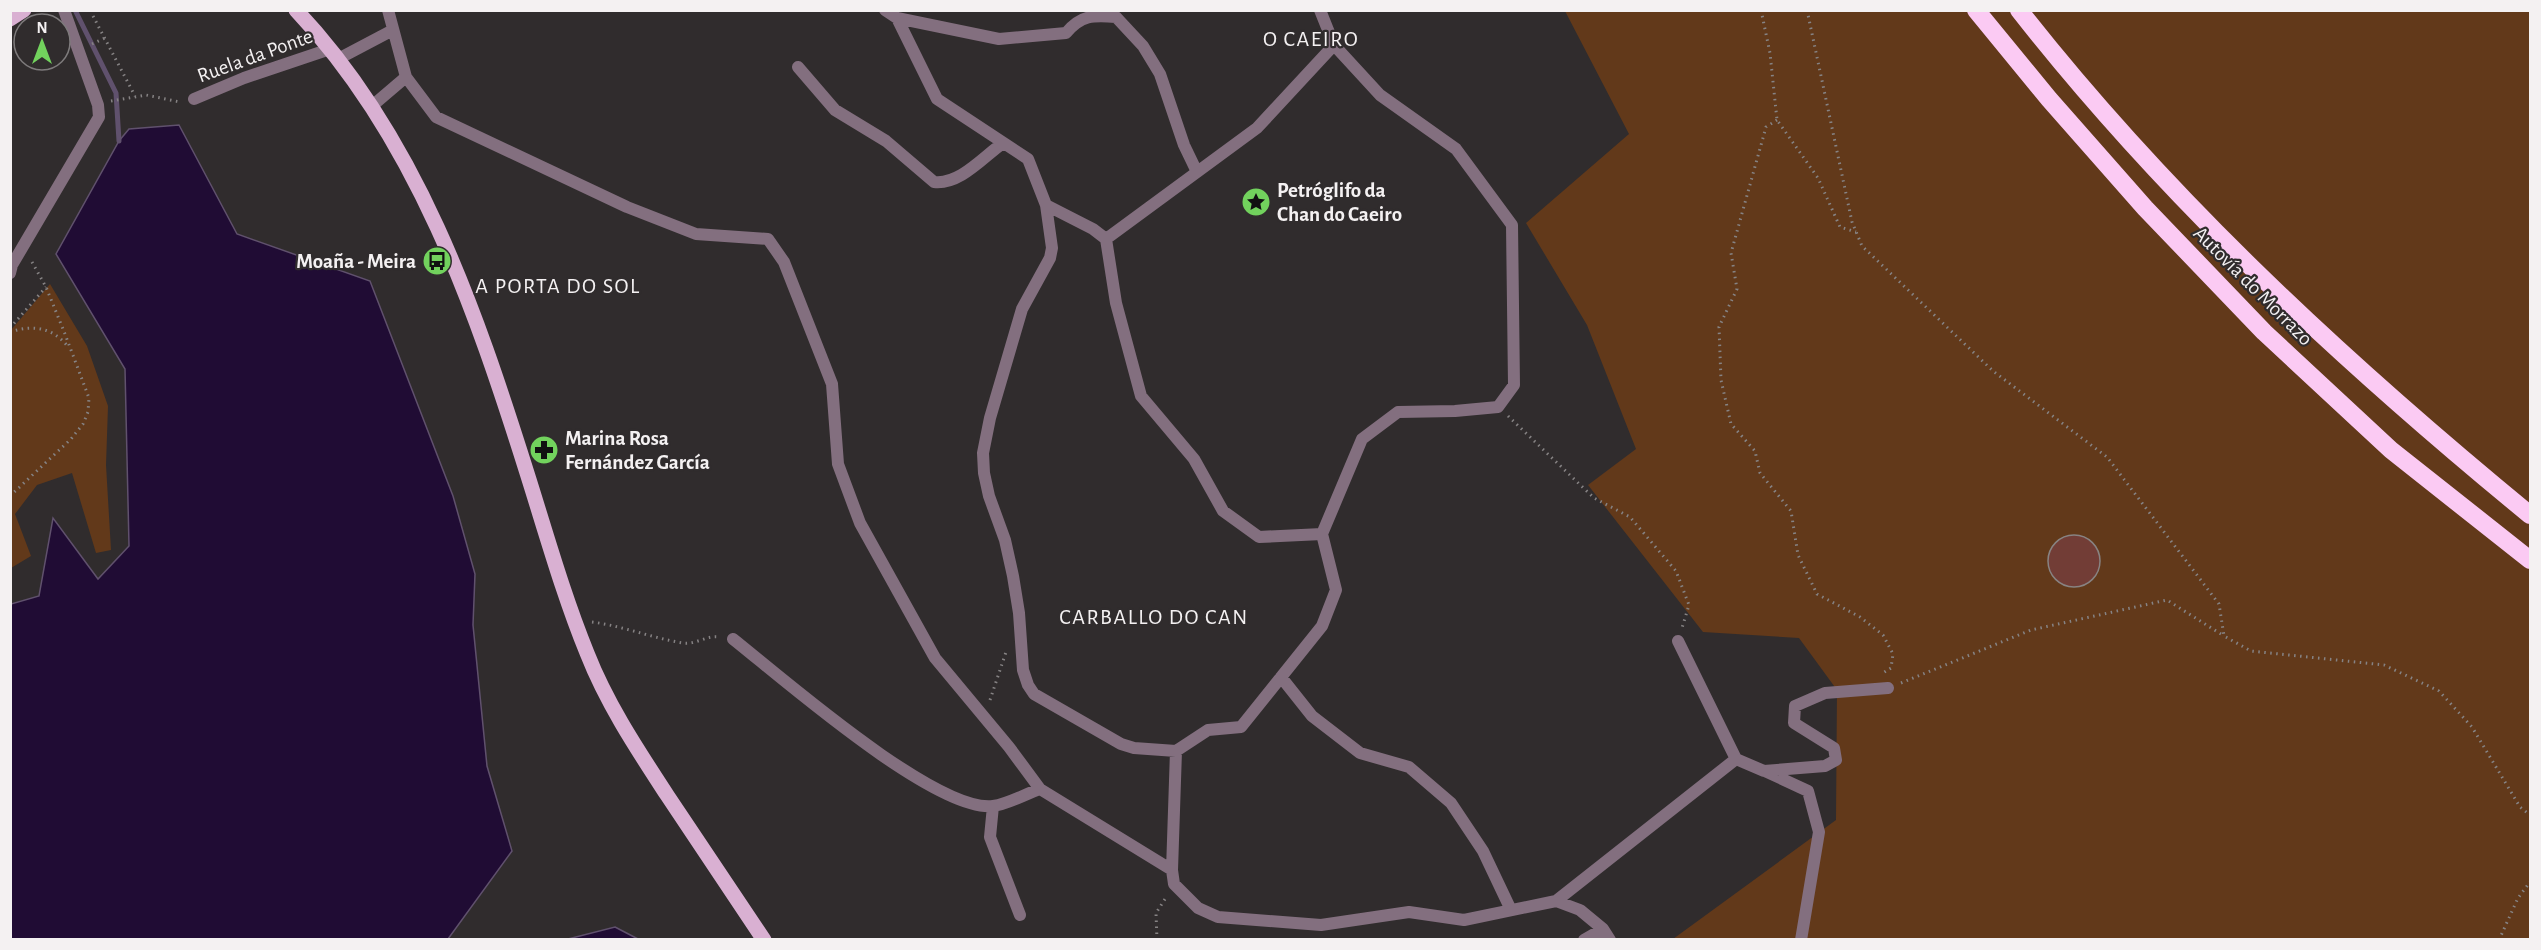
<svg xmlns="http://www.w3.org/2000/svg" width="2541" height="950" font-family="'Alegreya Sans',sans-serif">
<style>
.green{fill:#62391a}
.water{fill:#200c34;stroke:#60516d;stroke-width:1.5}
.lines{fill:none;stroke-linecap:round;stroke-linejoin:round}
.stream{stroke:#60516d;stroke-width:5}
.building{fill:#723d36;stroke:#888382;stroke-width:1.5}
.path{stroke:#868384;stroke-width:3;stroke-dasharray:1.5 4.5;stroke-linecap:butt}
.street{stroke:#836f7f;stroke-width:12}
.primary{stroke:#d9b0d2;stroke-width:15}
.highway{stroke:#fbcaf3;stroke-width:18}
.labels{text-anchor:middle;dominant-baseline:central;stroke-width:4.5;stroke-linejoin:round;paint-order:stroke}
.street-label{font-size:21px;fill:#f4f1f2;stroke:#302c2d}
.poi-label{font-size:21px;font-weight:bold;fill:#f4f1f2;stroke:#302c2d;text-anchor:start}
.neighbourhood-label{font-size:22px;letter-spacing:1.5px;fill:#f4f1f2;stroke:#302c2d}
</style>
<rect width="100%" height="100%" fill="#302c2d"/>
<path class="green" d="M1565,11H2530V939H1673L1836,820L1837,690L1799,638L1703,632L1588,485L1636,449L1587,325L1526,223L1629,134Z
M50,284L87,346L108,406L106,465L111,550L96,553L72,473L37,485L15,514L31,556L11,568V330Z"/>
<path class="water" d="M179,125L237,234L370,281L453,496L475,574L473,625L487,766L512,851L448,939H11V604L39,596L53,518L98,579L129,546L125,369L56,254L119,141L129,129Z
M615,927L638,939H568Z"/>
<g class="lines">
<path class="stream" d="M75,10L116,93L119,141"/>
</g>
<path class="building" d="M2048 561a26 26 0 1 1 52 0a26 26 0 1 1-52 0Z"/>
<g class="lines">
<path class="path" d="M1761,10L1770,53L1777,120L1818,178L1840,227L1856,232
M1807,10L1852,222L1862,246L1993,371L2107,457L2219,604L2224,636L2251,651L2384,665L2439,691L2472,727L2520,807L2530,815
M2332,10H2337
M93,16L135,96
M92,44L105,38
M111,101L146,95L180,102
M1777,120L1766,127L1731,253L1737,289L1719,327L1721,380L1731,424L1755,451L1760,473L1791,511L1798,555L1817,594L1860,617L1883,635L1893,654L1891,668L1883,673
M10,328L46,287
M10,332C34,324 54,328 69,348
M1508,416L1594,498L1630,517L1676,571L1689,605L1682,628
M10,496L71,439L83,424L88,412L89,398L65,334L46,287L32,262
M592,622C623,626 652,638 683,643C695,645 707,635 719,637
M1901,683L2031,630L2167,600L2224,636
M990,700L1006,652
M1157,940L1156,913L1167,896
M2499,940L2518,898L2530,882"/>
<path class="street" d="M388,10L406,77L436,117L627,207L696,234L768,239L784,262L832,384L838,464L860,523L935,658L1009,747L1040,789L1172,870L1174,884L1198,908L1218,917L1321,925L1409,912L1464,920L1556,901L1580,910L1603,929L1610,940
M885,10L897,18L937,99L1028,159L1046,205L1093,229L1106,239L1116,303L1141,396L1194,459L1223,511L1259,537L1322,534L1362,439L1398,412L1455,411L1498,407L1514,385L1512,225L1456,149L1380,95L1334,45L1320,10
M897,18L999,39L1066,33C1081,15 1093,15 1116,17L1143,46L1160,74L1184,145L1197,172
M338,59L393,30
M798,67L835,110L886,141L934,182C960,185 983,157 1003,143
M194,99L244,78L330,49
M372,106L406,77
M1046,205L1052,248L1050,258L1022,309L990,418L983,453L984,473L989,496L1005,540L1013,576L1019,613L1023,670L1028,685L1034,694L1121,744L1134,748L1176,751
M1106,239L1257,128L1334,45
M10,273L12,265L99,117L98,105L64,10
M733,639C781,677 936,813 993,806C1008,804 1025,794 1040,789
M1678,641L1736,759
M1281,677L1312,716L1360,753L1409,767L1451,803L1483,851L1511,910
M1765,771L1808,791L1819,832L1801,940
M993,806L990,837L1020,915
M1172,870L1176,751L1208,730L1241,727L1322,626L1336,590L1322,534
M1556,901L1736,759L1764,771L1825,766L1836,760L1834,748L1794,723L1795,706L1825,693L1888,688
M1584,940L1603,929"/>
<path class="primary" d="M296,10C417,138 475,308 527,473C546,533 563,594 587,653C607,704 637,749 667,795C699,843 731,891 764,940
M10,19L24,10"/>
<path class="highway" d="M1976,10L2049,99L2145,208L2264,332L2391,450L2530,560
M2019,10C2168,200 2345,363 2530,515"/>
</g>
<defs>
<g id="sight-disc" transform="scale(1.5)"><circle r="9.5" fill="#72d25d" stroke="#302c2d"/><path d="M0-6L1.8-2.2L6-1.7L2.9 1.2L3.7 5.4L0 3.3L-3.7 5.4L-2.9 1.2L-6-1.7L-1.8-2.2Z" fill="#111"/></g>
<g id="bus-disc" transform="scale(1.5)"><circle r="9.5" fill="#72d25d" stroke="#302c2d"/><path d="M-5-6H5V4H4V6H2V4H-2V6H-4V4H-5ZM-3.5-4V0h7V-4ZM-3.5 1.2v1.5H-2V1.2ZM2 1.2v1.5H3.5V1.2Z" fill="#111"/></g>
<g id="pharmacy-disc" transform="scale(1.5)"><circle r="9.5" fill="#72d25d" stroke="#302c2d"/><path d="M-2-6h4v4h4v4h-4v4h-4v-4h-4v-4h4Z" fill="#111"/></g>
</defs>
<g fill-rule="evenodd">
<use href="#sight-disc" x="1256" y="202"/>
<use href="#bus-disc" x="437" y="261"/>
<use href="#pharmacy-disc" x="544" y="450"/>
</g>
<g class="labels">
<g class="street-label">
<text transform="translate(255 56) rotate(-20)">Ruela da Ponte</text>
<text transform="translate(2253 286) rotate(45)">Autovía do Morrazo</text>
</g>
<g class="poi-label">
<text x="1277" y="190">Petróglifo da<tspan x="1277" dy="24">Chan do Caeiro</tspan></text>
<text x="416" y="261" text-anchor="end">Moaña - Meira</text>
<text x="565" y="438">Marina Rosa<tspan x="565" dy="24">Fernández García</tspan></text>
</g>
<g class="neighbourhood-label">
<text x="1311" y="39">O CAEIRO</text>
<text x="558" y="286">A PORTA DO SOL</text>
<text x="1154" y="617">CARBALLO DO CAN</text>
</g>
</g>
<rect width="2541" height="950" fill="none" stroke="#f4f1f2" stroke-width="24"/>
<g transform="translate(42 42)"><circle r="28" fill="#302c2d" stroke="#7e7b7c" stroke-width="1.5"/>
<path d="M0-4.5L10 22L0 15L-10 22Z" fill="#72d25d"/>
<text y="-9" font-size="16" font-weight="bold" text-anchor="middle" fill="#f4f1f2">N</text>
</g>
</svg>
